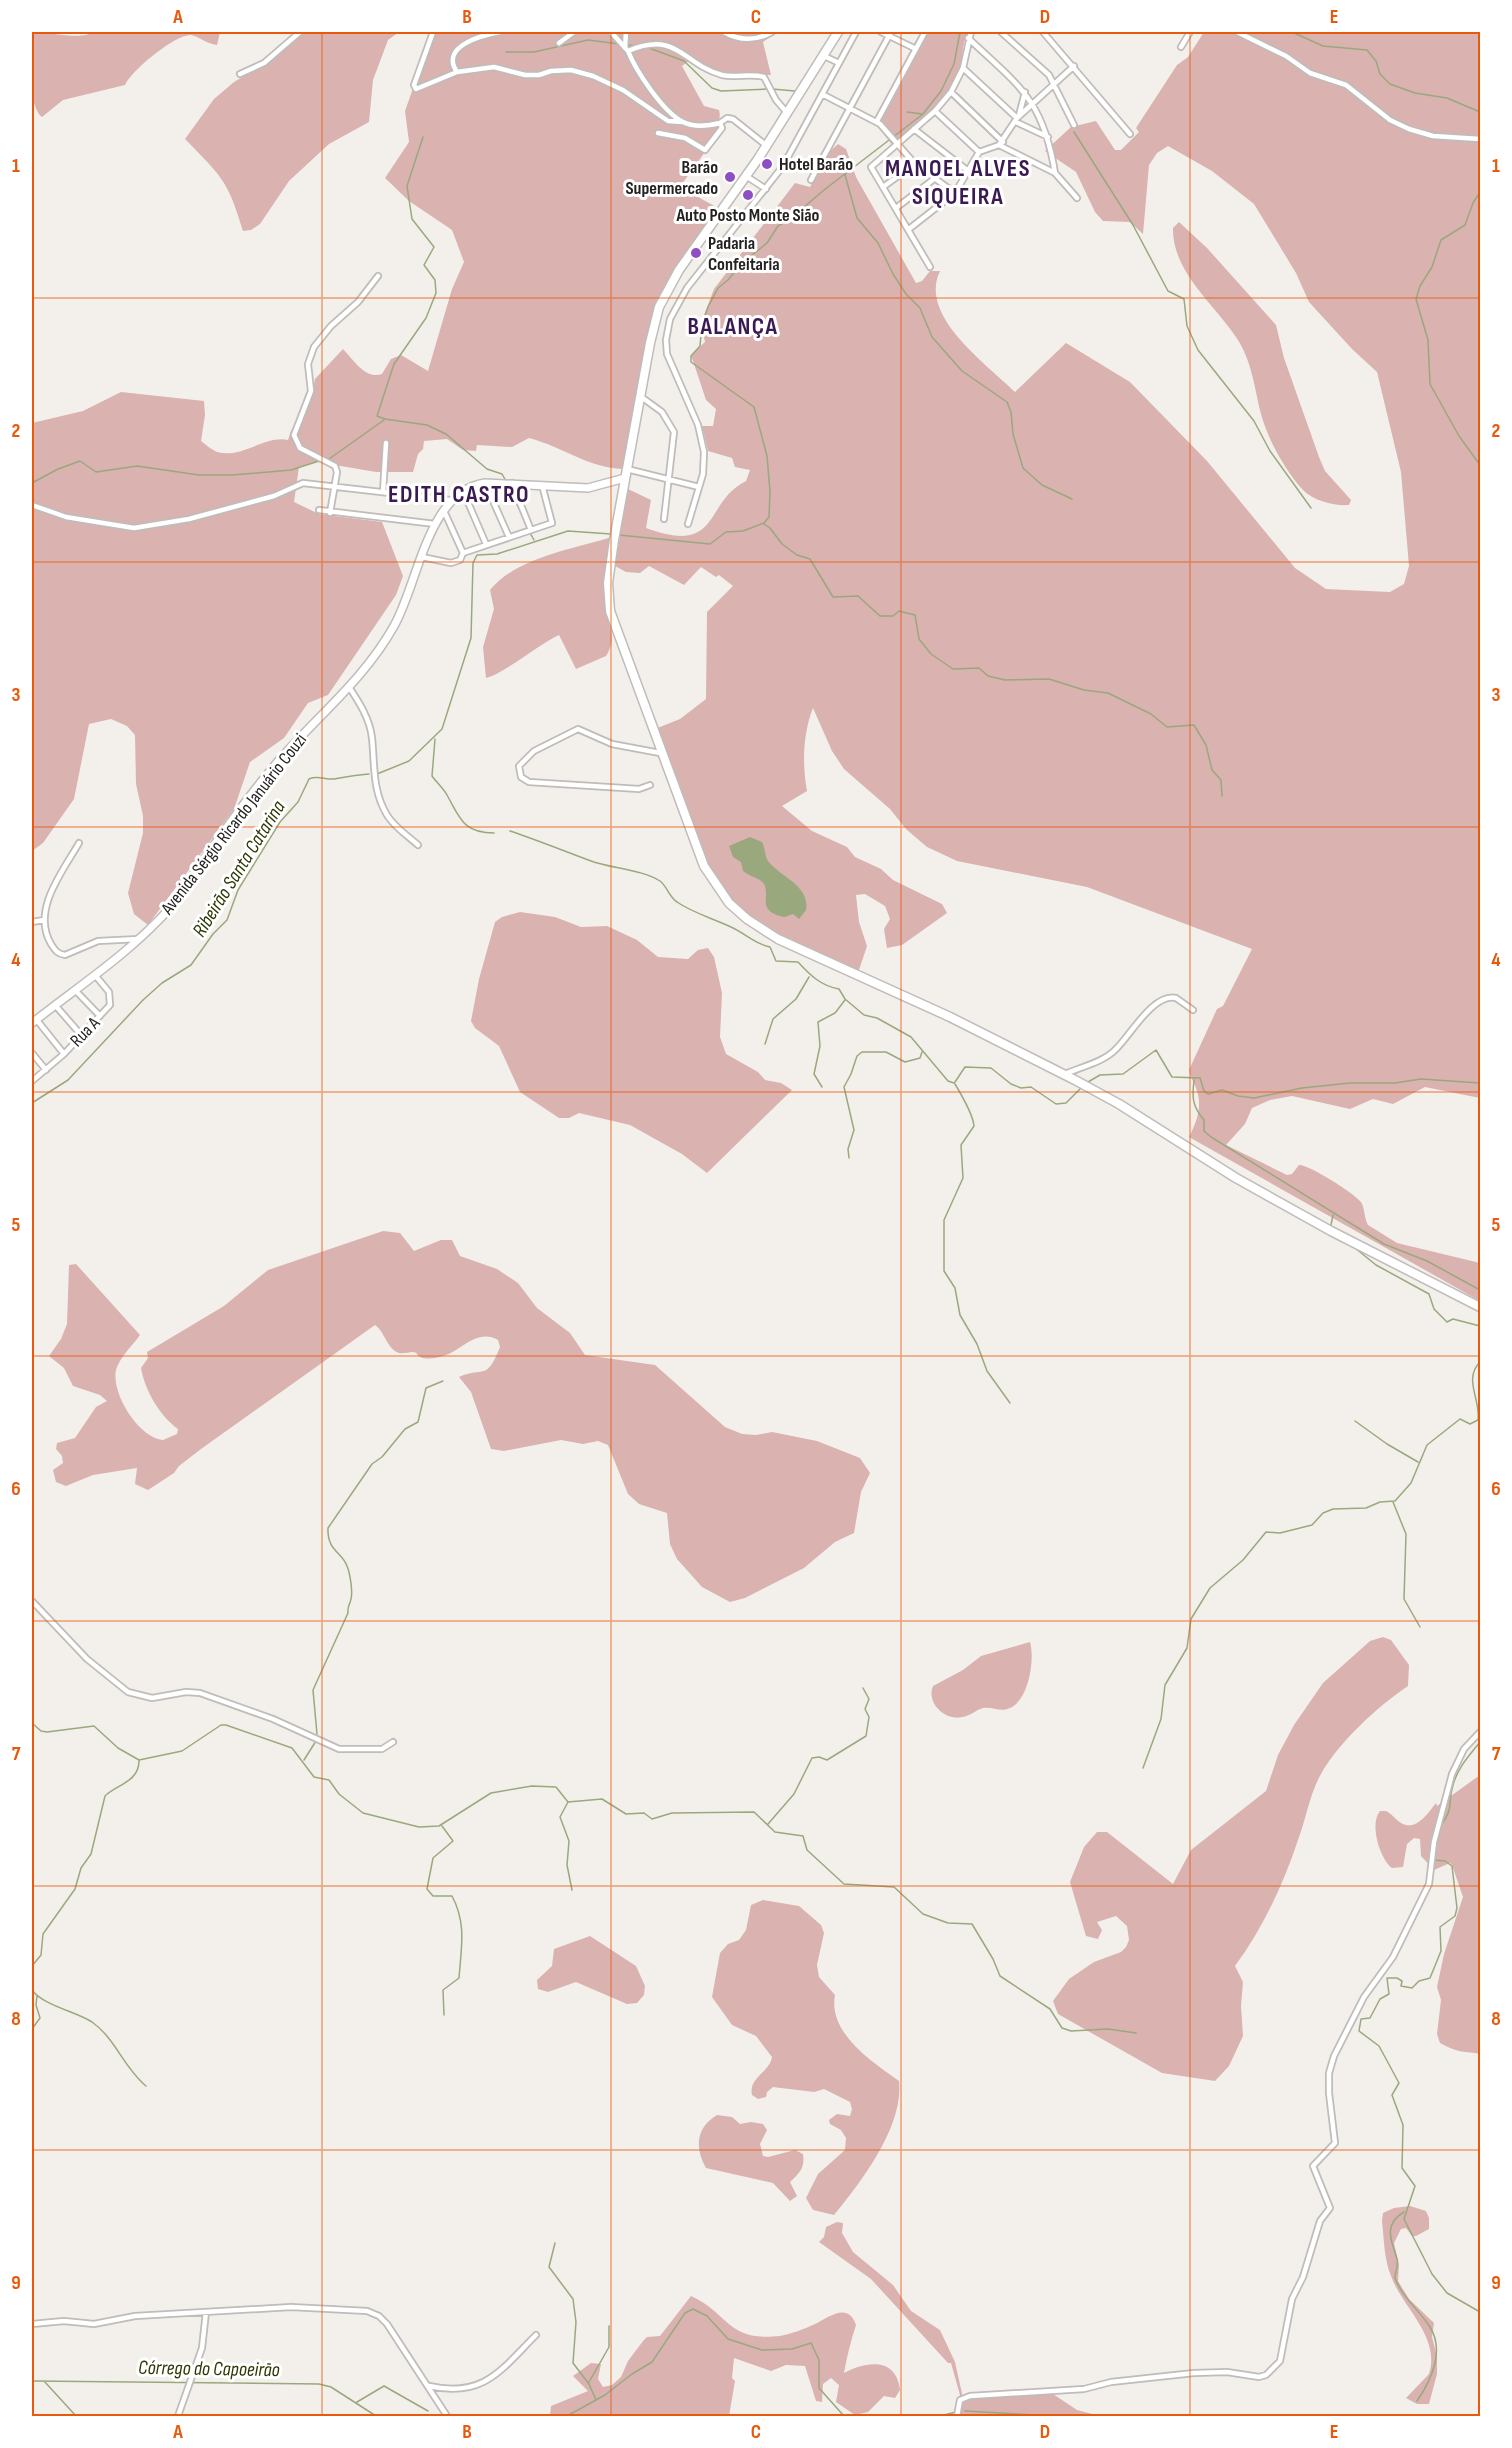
<svg xmlns="http://www.w3.org/2000/svg" width="1512" height="2448" font-family="'Sofia Sans Condensed',sans-serif">
<style>
.green{fill:#dab2b0}
.water{fill:#9aa87d}
.lines{fill:none;stroke-linecap:round;stroke-linejoin:round}
.stream{stroke:#9aa87d;stroke-width:1.5}
.street-casing{stroke:#bfbcb9;stroke-width:8}
.secondary-casing{stroke:#bfbcb9;stroke-width:10}
.highway-casing{stroke:#bfbcb9;stroke-width:11}
.street{stroke:#fff;stroke-width:4.5}
.secondary{stroke:#fff;stroke-width:7}
.highway{stroke:#fff;stroke-width:8}
.grid{fill:none;stroke:#e8590c;stroke-width:1.5;stroke-opacity:0.55}
.poi-dot{fill:#8f4fc4;stroke:#fff;stroke-width:2}
.labels{text-anchor:middle;dominant-baseline:central;stroke-width:6;stroke-linejoin:round;paint-order:stroke}
.poi-label{font-size:18px;font-weight:bold;fill:#232220;stroke:#fff;text-anchor:start}
.street-label{font-size:18px;fill:#232220;stroke:#fff}
.water-label{font-size:20px;font-style:italic;fill:#2d3905;stroke:#fff}
.district-label{font-size:24px;font-weight:bold;letter-spacing:1.5px;fill:#391a52;stroke:#fff}
.neatline{fill:none;stroke:#e8590c;stroke-width:2}
.grid-label{font-size:20px;text-anchor:middle;font-weight:bold;fill:#e8590c}
</style>
<rect width="100%" height="100%" fill="#f3f0ec"/>
<path class="green" d="M32,32C47,31 82,41 92,32H220L217,45C207,44 200,37 191,35C175,34 130,72 125,85L63,100L42,117C26,104 32,52 32,32Z
M301,32H399L388,40L373,80L369,122L329,144L289,181L260,224L251,230L243,231C228,180 221,176 185,139L214,99L234,82L263,65Z
M433,32H777L763,42L771,75L728,74L714,70L693,58L682,66L704,106L719,110C725,131 692,169 680,187L718,208L688,249L656,301L623,469C589,468 563,447 529,438L512,447L477,445L476,451L463,450L447,439L424,441L423,449L418,454L413,472H376L317,462L299,467L294,502L319,514L382,522L403,576L396,595L328,695L308,703L284,738L250,762L234,809L148,925L134,914L128,893L143,833V816L136,784L135,735L127,726L111,719L89,724L74,799L43,843L32,851V423L83,411L121,392L204,401L205,415L201,441C205,444 212,450 217,452C242,459 265,435 288,440L291,431L310,404L315,379L343,349C354,360 365,380 382,374L391,359L401,355L428,371L452,289L464,262L452,230L409,201L385,178L409,142L405,111Z
M929,32H969C961,42 964,60 958,72C944,104 919,123 893,146L878,127Z
M1204,32H1273L1275,34L1284,32H1480V1098L1425,1087L1393,1104L1373,1099L1350,1109L1292,1096L1270,1100L1252,1108L1245,1124L1226,1145L1287,1175L1292,1174L1299,1165C1308,1164 1354,1193 1361,1202C1365,1208 1364,1218 1368,1225L1397,1243L1480,1263V1301L1189,1137C1197,1121 1203,1106 1196,1088C1194,1082 1190,1077 1189,1070L1217,1009L1223,1006L1252,949L1087,887L957,861L927,847L906,829L890,809L844,769L832,751L813,708C803,733 802,764 807,791L782,806L812,831L847,847L855,857L881,869L893,880L942,904L947,913L902,945L887,948L884,929L890,919L885,906L865,894L856,895L859,922L867,946L858,973C819,955 773,939 741,910C695,867 677,787 655,729L680,719L706,699L707,612L733,586L719,575L716,577L701,567L684,585L649,566L640,573L626,572L615,566L628,489L651,500L646,528C722,556 703,502 746,481L750,470L735,467L732,458L708,451L702,426H713L716,409L706,400L691,355L705,342L701,323L714,289L795,183L810,187L826,155L838,144L846,149L856,177L916,283L922,281L930,271H940C918,316 987,364 1015,392L1066,343L1130,382L1207,461L1295,568L1326,589L1390,592L1404,584L1409,566L1401,472L1377,372L1352,349L1309,302L1296,273L1254,204L1212,171L1168,146L1157,153L1149,165L1143,234L1130,222L1103,221L1095,212L1076,172L1045,151L1071,127L1096,121L1115,150H1121L1139,132L1136,128L1177,65L1188,57Z
M1179,222L1207,248L1276,325L1284,358L1319,457L1325,471L1351,500L1349,505C1335,506 1313,501 1303,490C1285,470 1268,440 1261,414C1254,386 1252,361 1236,337C1213,303 1172,271 1173,228Z
M612,537C608,561 601,582 605,607C608,625 618,638 606,656L576,669L559,635C536,646 505,673 486,678L483,647L494,609L490,590C517,557 574,549 612,537Z
M520,912L555,917L581,927L607,926L637,940L658,957L688,959L698,950L708,948L714,957L722,993L720,1037L726,1054L758,1072L765,1080L781,1083L792,1090L707,1173L682,1154L630,1125L579,1113L569,1118H559L520,1092L499,1046L475,1028L471,1021L479,979L495,922L502,917Z
M383,1231L400,1233L414,1251L441,1240H452L460,1256L497,1269L518,1283L537,1308L570,1333L585,1355L655,1365L725,1427L742,1434L756,1435L772,1432L817,1441L860,1458L870,1473L861,1492L854,1533L835,1542L804,1568L745,1598L730,1602L702,1587L677,1559L670,1544L667,1513L639,1504L628,1494L608,1445L598,1441L583,1444L561,1440L504,1451L491,1449L471,1392L459,1377C484,1366 486,1382 500,1347L498,1340C476,1328 462,1351 443,1356C437,1358 426,1360 420,1357C415,1354 419,1353 413,1352C408,1352 404,1354 399,1353C387,1349 385,1332 375,1325L201,1449L179,1466L174,1473L148,1490L135,1484L137,1468L93,1475L66,1486L56,1482L53,1470L63,1463L62,1456L56,1449L57,1443L75,1438L96,1407L107,1401L100,1395L73,1386L64,1368L49,1356L61,1339L67,1324L69,1265L76,1264L140,1335C133,1345 119,1358 116,1370C111,1394 139,1438 163,1440L177,1434L178,1429C160,1416 145,1391 141,1368L148,1358L147,1352L224,1306L268,1270Z
M1383,1637L1391,1640L1409,1665L1408,1686C1378,1706 1338,1743 1321,1774C1310,1793 1306,1819 1298,1840C1283,1885 1263,1928 1235,1966L1243,1982L1241,2006L1243,2036L1229,2066L1215,2081L1162,2073L1058,2014L1053,2001L1069,1979L1094,1962L1121,1952L1126,1947L1129,1940L1127,1926L1116,1916L1097,1922L1102,1930L1098,1939L1086,1936L1070,1882L1084,1847L1097,1832H1107L1173,1884L1191,1850L1266,1791L1278,1755L1294,1725L1323,1683L1370,1641Z
M1030,1642C1035,1659 1029,1700 1010,1708C1000,1713 993,1706 983,1708C976,1710 970,1716 962,1717C945,1721 926,1703 933,1686L963,1670L981,1656Z
M1480,1775V2054C1459,2050 1461,2054 1440,2043L1437,2034L1441,2000L1437,1987L1444,1954L1463,1897L1452,1865L1450,1863L1434,1870L1421,1856L1420,1839L1414,1838L1407,1844L1403,1867L1392,1868C1380,1859 1369,1824 1380,1811H1386C1392,1814 1396,1820 1401,1823C1416,1832 1428,1813 1436,1803L1437,1806Z
M763,1900L799,1906L821,1925L824,1933L817,1965L819,1977L835,1995C828,2033 871,2061 899,2081C904,2126 861,2182 834,2215L813,2210L806,2198L818,2174L845,2150L846,2138L841,2130L830,2124L829,2120L837,2114L850,2116L852,2109L850,2102L824,2089L814,2092L773,2087L767,2092L766,2097L758,2099L752,2095C748,2078 770,2072 772,2057L756,2036L732,2025L712,1997L720,1953L728,1944L739,1940L746,1930L751,1905Z
M590,1936L636,1966L645,1986L644,1995L637,2003L627,2004L576,1982L548,1992L538,1989L537,1980L552,1966L554,1949Z
M717,2115L732,2117L740,2124L751,2122L763,2124L767,2130L760,2144L763,2156L768,2157L795,2150L803,2154C805,2168 800,2173 790,2182L797,2196L790,2201L773,2183L706,2168C695,2149 695,2128 717,2115Z
M1410,2206L1426,2211L1429,2218V2229L1416,2236H1412L1406,2228L1401,2229L1394,2243L1399,2265L1398,2281L1409,2299L1434,2323L1432,2337L1437,2356V2374L1429,2404H1417L1406,2398L1429,2374C1441,2337 1402,2307 1391,2276C1384,2259 1384,2239 1382,2221L1383,2213L1394,2208Z
M837,2222L843,2223L842,2233L853,2252L893,2285L911,2311L940,2330L955,2362L963,2398L1047,2390L1077,2410L1100,2416H957L960,2395L951,2363H948L871,2279L819,2242L824,2237L826,2227Z
M691,2296C730,2314 727,2342 780,2336C788,2335 807,2328 815,2324C828,2318 848,2301 856,2325C851,2340 847,2356 844,2373C865,2362 896,2356 900,2390L895,2398L884,2396L868,2412L855,2415L836,2402L839,2385L831,2378L823,2384L822,2402L816,2401L805,2366L786,2365L771,2371L734,2358L732,2378L735,2381L729,2416H550L551,2406L588,2391L573,2376L591,2363L601,2364L598,2379L603,2387L612,2385L621,2377L628,2361L643,2341L647,2337L660,2336Z"/>
<path class="water" d="M750,837L762,842C765,848 765,856 768,861C780,877 810,885 806,910L799,919L793,914L785,917C755,911 771,897 764,884C759,877 750,877 743,871L741,862L733,857L729,846Z"/>
<g class="lines">
<path class="stream" d="M1292,32L1323,46L1367,50L1376,61L1380,74L1390,84L1415,93L1447,98L1480,112
M628,45L638,46
M649,48L684,61L712,88L721,91L767,89
M506,52H534L588,40L620,44
M772,89L795,91
M907,112L922,114
M1074,132L1133,225L1168,291L1184,299L1187,326L1198,350L1254,421L1270,451L1311,508
M423,137L407,186L412,219L434,247L424,265L435,280L436,293L426,318L394,364L377,416L385,419L427,425L446,434L487,469L502,474L506,481
M1480,169V180
M845,175L857,218L878,243L893,274L906,294L920,308L932,337L962,371L1007,402L1011,412L1013,434L1023,468L1042,485L1072,499
M1480,192L1473,203L1465,225L1441,240L1432,267L1420,286L1416,299L1428,340L1430,384L1459,436L1480,465
M329,459L384,420
M32,483L58,469L80,461L96,472L137,466L199,475H232L291,470L319,461
M508,486L527,525
M764,524L770,528L782,544L797,555L810,559L833,597L858,596L880,616H893L899,611L915,615L919,639L931,654L953,669L979,668L988,676L1005,680L1049,679L1084,690L1108,693L1151,714L1167,727L1194,725L1206,745L1212,770L1221,780L1222,796
M530,533L534,540
M619,535L710,544L726,532L743,531L764,523L769,517L770,491L767,456L754,407L691,362V356L700,346L702,324L708,307L718,288L728,280L741,264L767,243L778,226L789,220L824,190L923,114L941,91L954,64L960,32
M435,739L432,776C437,783 443,788 447,795C460,818 463,833 494,833
M377,774L409,761L442,729L471,638L473,563L477,555L497,554L568,531L611,534
M510,831C537,840 564,851 591,861C609,868 644,870 660,881C667,886 669,897 677,902C693,913 712,918 731,927C745,933 754,944 770,947L776,961L798,962C810,975 821,986 839,989L845,999L864,1015L877,1018L911,1037L948,1081L954,1083
M765,1044L773,1019L796,999L809,977
M1194,1080C1192,1097 1192,1106 1204,1120V1131L1211,1137L1384,1244L1427,1261L1480,1290
M955,1082L965,1067L991,1068L1011,1084L1021,1088L1031,1087L1056,1104L1066,1103L1081,1088
M1088,1082L1100,1075L1123,1074L1156,1050L1172,1077L1200,1078L1204,1091L1208,1094L1222,1090L1238,1096L1254,1098L1302,1088L1350,1083H1395L1421,1079L1480,1083
M955,1084C961,1094 973,1114 974,1126L961,1145L963,1178L944,1220V1271L955,1288L960,1315L977,1344L987,1371L1010,1403
M822,1087L814,1074L820,1046L818,1022L835,1013L845,1000
M32,1103L68,1080L143,1000L162,983L191,965L213,934L227,920L238,890L280,822L298,802L309,779C318,775 325,780 334,779C345,777 357,775 369,774
M849,1158L848,1149L854,1130L844,1087L851,1074L857,1056L862,1052H886L905,1062L920,1058L922,1052
M1331,1225L1333,1215
M1355,1248L1376,1265L1429,1294L1434,1309L1447,1322L1453,1319L1480,1326
M1355,1421L1387,1444L1418,1462
M1393,1502L1406,1534L1404,1599L1420,1627
M32,1723L41,1731L47,1732L94,1726L118,1748L139,1760L182,1751L221,1725H226L292,1748L314,1777L329,1780L339,1794L363,1813L419,1827L439,1826L491,1793L532,1786L556,1787L568,1802L602,1799L626,1814L644,1813L652,1819L672,1813L754,1812L775,1832L803,1836L807,1850L844,1884L894,1887L923,1914L948,1923L972,1924L993,1959L1000,1976L1050,2009L1062,2028L1071,2031L1108,2029L1136,2033
M317,1734L313,1690L348,1613C347,1606 350,1605 351,1599C353,1592 350,1573 347,1566C342,1552 327,1551 328,1528L372,1464L382,1457L405,1429L418,1422L426,1388L443,1381
M304,1760L316,1741
M1143,1768L1161,1719L1165,1685L1187,1648L1191,1619L1210,1588L1243,1560L1266,1532L1280,1533L1312,1525L1323,1513L1333,1509L1366,1508L1380,1502L1395,1501L1411,1483L1427,1445L1460,1419L1470,1424L1478,1420C1481,1400 1463,1379 1480,1362
M568,1802L560,1817L569,1841L567,1865L572,1890
M768,1824L794,1794L812,1758L819,1757L827,1760L866,1736L869,1717L865,1709L869,1699L863,1688
M1441,1825C1455,1806 1447,1804 1453,1785C1458,1767 1469,1756 1480,1742
M442,1826L453,1841L433,1858L427,1889L433,1896H452C467,1924 461,1949 459,1978L443,1990L444,2015
M1434,1860L1445,1861L1452,1866L1457,1908L1455,1916L1440,1927L1441,1951L1430,1978L1419,1981L1412,1988L1401,1986L1402,1981L1397,1978H1387L1389,1994L1380,1999L1370,2018L1361,2019L1359,2031L1379,2046L1399,2083L1392,2095L1403,2125L1402,2168L1415,2186L1404,2219L1432,2274L1447,2293L1480,2312
M32,1966L41,1955L43,1934L75,1889L81,1868L91,1854L105,1796C116,1785 139,1782 139,1761
M32,1990C44,2006 75,2011 92,2022C115,2038 124,2068 146,2086
M32,2029L40,2018L36,2005L37,1996
M1404,2212C1382,2225 1392,2242 1397,2259C1399,2264 1395,2272 1395,2278C1402,2297 1419,2310 1430,2327C1445,2351 1431,2381 1417,2401
M555,2243L549,2267L573,2299L576,2322L573,2363L589,2384L596,2400
M32,2381L319,2384L331,2387L376,2416
M44,2381L76,2416
M589,2382L609,2347V2326
M357,2402L384,2386L428,2411
M965,2411L1053,2416
M567,2416L605,2395L632,2374L652,2362L685,2313L693,2309L707,2316L728,2339L762,2350L792,2349L811,2343L819,2360V2388L844,2416
M940,2416L956,2412"/>
<g class="street-casing">
<path id="street" d="M433,32L414,85L416,89L457,72
M500,32C483,35 439,46 457,72L494,67L525,75H539L551,71L571,70L593,76L623,90L668,121L683,122
M611,32L628,51
M724,32C739,41 757,41 772,32
M881,32L916,49
M1001,32L1049,75L1074,125
M1043,32L1130,134
M1237,32L1286,56L1310,73L1346,85L1390,120L1409,129L1433,136L1480,139
M968,38C1019,86 1043,99 1055,173
M559,43L574,32
M1181,47L1190,32
M625,48L626,32
M824,56L839,63
M963,68L1017,118
M240,74L264,63L300,32
M951,92L1003,142
M822,94L880,124L915,164L955,193
M935,111L979,152
M1019,115L1025,92
M877,121L925,32
M1016,122L1048,137
M720,123L727,118L733,119L767,146
M914,129L967,170
M658,133L685,138L705,150L722,128L720,123C708,126 693,127 683,122C663,112 636,71 628,51C678,30 682,64 722,75C736,78 750,73 764,77L776,100L788,114
M999,145L1055,173L1077,198
M746,176L766,189
M811,180L891,32
M883,187L915,164
M896,208L934,179
M909,229L955,193L979,152L999,145L1017,118L1074,66
M930,267L871,167L935,111L951,92L963,68L971,32
M640,396L662,412L674,432L664,519
M627,469L699,487
M485,483L509,537
M512,483L531,530
M463,491L486,544
M383,492L386,443
M32,505L66,517L134,528L189,519L274,496L303,483L450,500
M319,510L435,524
M444,511L463,553
M330,513L337,472L335,466L300,448L294,435L311,391L308,364L314,347L331,326L358,302L378,276
M688,524L703,474L704,452L698,425L667,354L666,340L670,319L687,288L783,166L856,32
M463,553L552,523L542,485
M422,557L451,563L460,560L463,553
M349,687C359,702 370,719 372,738C375,766 372,790 387,815C394,827 408,836 418,845
M650,785L639,789L529,782L521,777L519,766L534,751L578,729L612,744L660,753
M79,843C63,871 31,910 51,944C55,950 57,954 65,955L98,941L139,939
M32,922L44,920
M75,990L100,1016
M55,1005L82,1036
M36,1019L64,1054
M32,1053L46,1070
M1065,1074C1081,1067 1104,1062 1116,1049C1130,1036 1153,993 1176,998L1193,1010
M32,1081L64,1054L110,1005L109,992L95,975
M32,1601L87,1659L128,1692L152,1698L186,1692L200,1693L273,1719L339,1749H382L393,1742
M32,2324L64,2321L94,2324L135,2316L291,2307L367,2311L379,2316L387,2324L447,2416
M429,2386C484,2398 501,2370 536,2335
M178,2416L202,2348L206,2312
M957,2416L960,2400L970,2396L1084,2389L1111,2382L1194,2373L1227,2372L1259,2377L1266,2375L1280,2361L1292,2299L1303,2277L1320,2221L1330,2208L1313,2166L1335,2143L1329,2093V2073L1334,2056L1364,1997L1393,1957L1429,1884L1434,1842L1452,1774L1464,1749L1480,1732"/>
</g>
<g class="secondary-casing">
<path id="secondary" d="M32,1023C79,986 130,953 170,908C204,860 237,810 275,765C315,718 364,680 394,626C419,582 427,492 485,483L588,488L625,478"/>
</g>
<g class="highway-casing">
<path id="highway" d="M838,32L758,159L679,270L659,307L650,343L614,540L608,583L610,611L704,866L729,903L747,919L778,939L950,1017L1075,1080L1119,1104L1236,1178L1331,1231L1480,1307"/>
</g>
<use href="#street" class="street"/>
<use href="#secondary" class="secondary"/>
<use href="#highway" class="highway"/>
</g>
<path class="grid" d="M322,32V2416M611,32V2416M901,32V2416M1190,32V2416M32,298H1480M32,562H1480M32,827H1480M32,1092H1480M32,1356H1480M32,1621H1480M32,1886H1480M32,2150H1480"/>
<g class="poi-dot">
<circle cx="767" cy="164" r="6"/>
<circle cx="730" cy="177" r="6"/>
<circle cx="748" cy="195" r="6"/>
<circle cx="696" cy="253" r="6"/>
</g>
<g class="labels">
<g class="poi-label">
<text x="779" y="164">Hotel Barão</text>
<text x="718" y="167" text-anchor="end">Barão<tspan x="718" dy="21">Supermercado</tspan></text>
<text x="748" y="215" text-anchor="middle">Auto Posto Monte Sião</text>
<text x="708" y="243">Padaria<tspan x="708" dy="21">Confeitaria</tspan></text>
</g>
<g class="street-label">
<text transform="translate(234 824) rotate(-52)">Avenida Sérgio Ricardo Januário Couzi</text>
<text transform="translate(85 1032) rotate(-46)">Rua A</text>
</g>
<g class="water-label">
<text transform="translate(239 869) rotate(-58)">Ribeirão Santa Catarina</text>
<text transform="translate(209 2369) rotate(1)">Córrego do Capoeirão</text>
</g>
<g class="district-label">
<text x="958" y="168">MANOEL ALVES<tspan x="958" dy="28">SIQUEIRA</tspan></text>
<text x="733" y="326">BALANÇA</text>
<text x="459" y="494">EDITH CASTRO</text>
</g>
</g>
<rect width="1512" height="2448" fill="none" stroke="#ffffff" stroke-width="66"/>
<rect x="33" y="33" width="1446" height="2382" class="neatline"/>
<g class="grid-label">
<text x="178" y="23">A</text>
<text x="467" y="23">B</text>
<text x="756" y="23">C</text>
<text x="1045" y="23">D</text>
<text x="1334" y="23">E</text>
<text x="16" y="172">1</text>
<text x="1496" y="172">1</text>
<text x="16" y="437">2</text>
<text x="1496" y="437">2</text>
<text x="16" y="701">3</text>
<text x="1496" y="701">3</text>
<text x="16" y="966">4</text>
<text x="1496" y="966">4</text>
<text x="16" y="1231">5</text>
<text x="1496" y="1231">5</text>
<text x="16" y="1495">6</text>
<text x="1496" y="1495">6</text>
<text x="16" y="1760">7</text>
<text x="1496" y="1760">7</text>
<text x="16" y="2025">8</text>
<text x="1496" y="2025">8</text>
<text x="16" y="2289">9</text>
<text x="1496" y="2289">9</text>
<text x="178" y="2438">A</text>
<text x="467" y="2438">B</text>
<text x="756" y="2438">C</text>
<text x="1045" y="2438">D</text>
<text x="1334" y="2438">E</text>
</g>
</svg>
